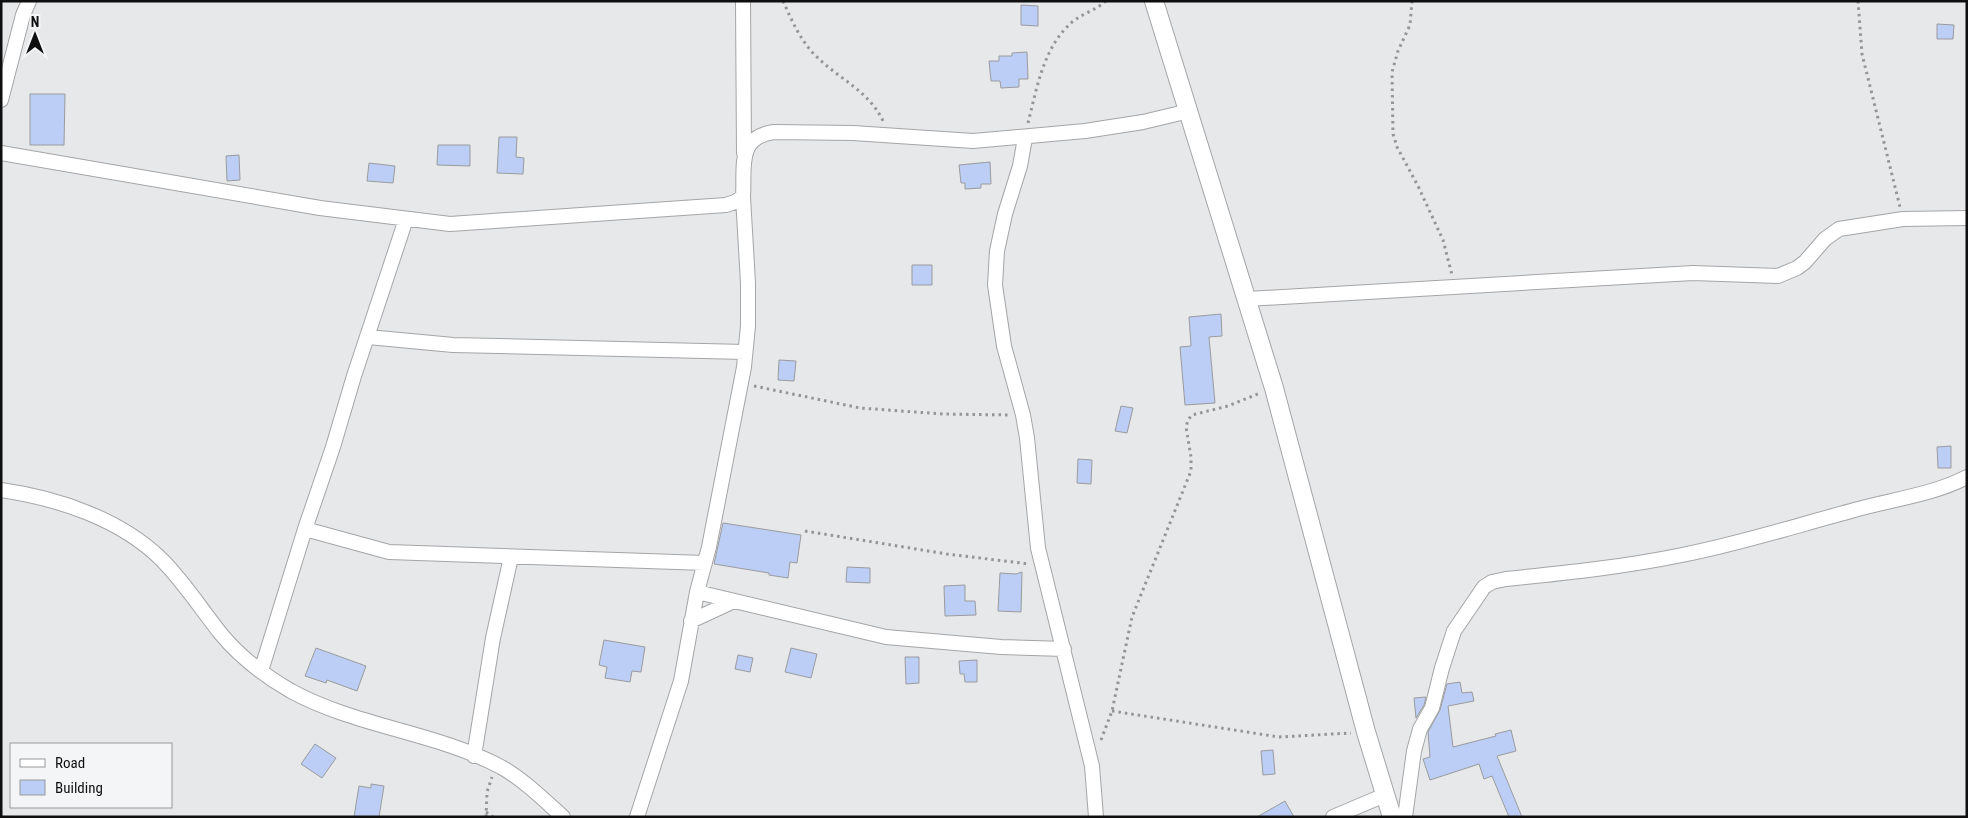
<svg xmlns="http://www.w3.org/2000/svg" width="1968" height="818" font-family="'Roboto Condensed',sans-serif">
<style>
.building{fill:#bccef6;stroke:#9a9b9d}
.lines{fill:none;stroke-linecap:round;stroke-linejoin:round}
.minor-casing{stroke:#a4a5a7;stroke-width:16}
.tertiary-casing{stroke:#a4a5a7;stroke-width:20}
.path{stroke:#949597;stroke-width:3;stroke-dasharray:2.5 4;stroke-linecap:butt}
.minor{stroke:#fff;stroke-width:14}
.tertiary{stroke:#fff;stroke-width:18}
</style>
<rect width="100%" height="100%" fill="#e6e8ea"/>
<path class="building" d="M1021,5L1038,6V26L1021,25Z
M1937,24L1954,25L1953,39H1937Z
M1027,52L1028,79H1019V87L1001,88L1000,81H991L989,61H999V56H1012V53Z
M30,94H65L64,145H30Z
M499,137H517L516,157L524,158L523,174L497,173Z
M438,145H470V166L437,165Z
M239,155L240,180L227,181L226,156Z
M990,162L991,184H981V188L965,189V183H961L959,165Z
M369,163L395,166L393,183L367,181Z
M912,265H932V285H912Z
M1221,314L1222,336L1209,337L1215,403L1185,405L1180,347L1191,346L1189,317Z
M779,360L796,361L794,381L778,380Z
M1121,406L1133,408L1127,433L1115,431Z
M1951,446V468H1938L1937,447Z
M1078,459L1092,460L1091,484L1077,483Z
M723,523L801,535L797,563L790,562L788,578L769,575V573L714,564Z
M847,567L870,568V583L846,582Z
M1022,572L1021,612L998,611L1000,573L1016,574Z
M965,585V601H975L976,615L945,616L944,586Z
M604,640L645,647L641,672L632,671L630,682L605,678L607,667L599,665Z
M316,648L366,666L357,691L327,680L326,683L305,676Z
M791,648L817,654L811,678L785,672Z
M738,655L753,658L750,672L735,669Z
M905,657H919V683L906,684Z
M977,660V682H965L964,674H960L959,661Z
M1460,682L1462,693L1472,692L1474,701L1448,706L1453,747L1496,736L1495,734L1511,730L1516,751L1497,756L1522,817H1509L1492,776L1484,779L1479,764L1430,780L1423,759L1430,757L1428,732L1440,710L1447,684Z
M1426,697L1424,705L1416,718L1414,698Z
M315,744L336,758L322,778L301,764Z
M1273,750L1275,774L1263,775L1261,751Z
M371,784L384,786L379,817H354L359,786L371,788Z
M1285,801L1294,817H1257Z"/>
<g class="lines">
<g class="minor-casing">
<path id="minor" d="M743,1L744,153
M1,100L23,15L29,1
M1025,138L1020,166L1005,214L997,251L995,285L1004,346L1023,415L1027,438L1038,548L1092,766L1096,817
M1,153L320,208L450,224L726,205L735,202L743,197C745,169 736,137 774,132L853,133L973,141L1085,131L1143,122L1189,111
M1247,299L1693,273L1778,276L1797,268L1805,262L1825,239L1839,229L1903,219L1967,218
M368,337L453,345L745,352
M1,490C57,498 121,519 162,560C184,582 201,609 221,634C240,657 265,676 291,691C357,727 435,732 501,767C524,780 543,799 563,817
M305,529L389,552L705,563
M697,592L886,637L1001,647L1064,649
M691,621L734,601
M261,671L305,529L333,447L354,376L406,219
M474,756L493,638L511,557
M637,817L681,681L697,592L709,547L744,367L748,326V283L743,197
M1333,817L1385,795
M1405,817L1414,751L1420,729L1432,708L1442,668L1454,631L1484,587L1492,582L1506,579C1565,573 1624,567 1682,555C1739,544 1795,526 1851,511C1888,500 1933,495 1967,477"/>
</g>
<g class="tertiary-casing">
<path id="tertiary" d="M1154,1L1274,388L1366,732L1392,817"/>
</g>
<path class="path" d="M783,1C792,21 801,42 817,57C839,79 869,91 883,121
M1412,1L1410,25L1398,51L1392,72L1393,134L1397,147L1418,186L1443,240L1452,275
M1858,1L1862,54L1900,207
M1028,123C1037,88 1043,49 1070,24C1080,14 1095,11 1106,1
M754,386L860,408L943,414L1010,415
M805,531L947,554L1029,564
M1112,711L1279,737L1351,733
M1101,740L1112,711L1132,617L1191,471V457L1186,427L1188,420L1192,415L1228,406L1260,393
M486,812L493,817
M486,817L487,792L492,777"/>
<use href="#minor" class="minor"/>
<use href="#tertiary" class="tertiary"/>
</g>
<rect width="1968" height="818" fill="none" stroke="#0f0f10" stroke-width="5"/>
<rect x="10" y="743" width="162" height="65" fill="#f4f5f7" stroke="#98999b"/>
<rect x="20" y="759" width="25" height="8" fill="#ffffff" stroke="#98999b"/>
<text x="55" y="768" font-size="15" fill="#0f0f10">Road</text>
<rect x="20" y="780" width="25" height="15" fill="#bccef6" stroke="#98999b"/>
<text x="55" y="793" font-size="15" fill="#0f0f10">Building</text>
<g transform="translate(35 35)" stroke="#f4f5f7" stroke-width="4" paint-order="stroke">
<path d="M0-4L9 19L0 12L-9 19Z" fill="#0f0f10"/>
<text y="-8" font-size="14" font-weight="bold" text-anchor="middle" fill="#0f0f10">N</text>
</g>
</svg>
